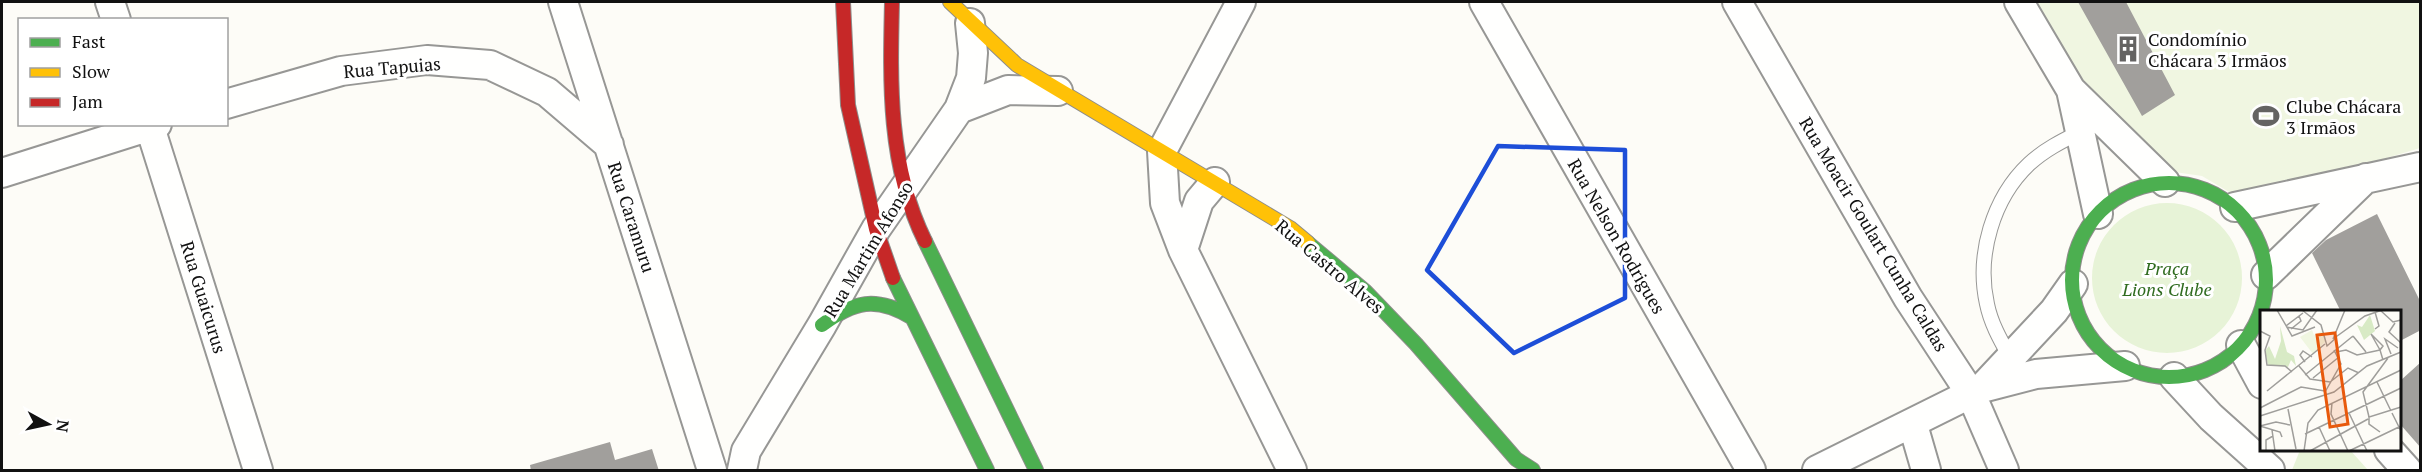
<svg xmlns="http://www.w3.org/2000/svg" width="2422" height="472" font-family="'PT Serif',serif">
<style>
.green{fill:#e7f3d7}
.pitch{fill:#f0f6e1}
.building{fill:#a19f9c}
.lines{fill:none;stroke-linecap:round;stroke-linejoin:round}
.lane-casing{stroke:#979795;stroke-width:16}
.street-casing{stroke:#979795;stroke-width:32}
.fast-casing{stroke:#8e8d8b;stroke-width:16}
.slow-casing{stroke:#8e8d8b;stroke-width:16}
.jam-casing{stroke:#8e8d8b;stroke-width:16}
.lane{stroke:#fffffe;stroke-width:14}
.street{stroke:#fffffe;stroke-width:28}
.fast{stroke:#4caf50;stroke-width:14}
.slow{stroke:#ffc107;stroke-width:14}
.jam{stroke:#c62828;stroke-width:14}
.marked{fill:none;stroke:#1d4ed8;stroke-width:4.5;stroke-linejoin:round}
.labels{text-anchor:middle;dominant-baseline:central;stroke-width:6;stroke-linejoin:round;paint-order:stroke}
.poi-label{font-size:18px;fill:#111;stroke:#fff;text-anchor:start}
.street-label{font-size:18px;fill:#111;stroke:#fff}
.park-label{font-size:18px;font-style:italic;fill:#2f6b1f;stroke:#fff}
.inset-road{fill:none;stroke:#9f9e9b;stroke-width:1.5}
.view{fill:#e8590c;fill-opacity:0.15;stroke:#e8590c;stroke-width:3}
.inset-edge{fill:none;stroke:#111;stroke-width:3}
</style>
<rect width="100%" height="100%" fill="#fdfcf7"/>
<path class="green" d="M2092 278a75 75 0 1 1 150 0a75 75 0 1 1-150 0Z
M2300,450H2350L2368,470H2292Z"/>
<path class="pitch" d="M2034,2H2420V148L2367,164L2236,196L2202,176L2168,171L2078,84Z"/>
<path class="building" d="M2078,2H2126L2175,95L2142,116Z
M2377,214L2421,303V330L2400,341V312H2341L2312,253L2326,240Z
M2421,362V448L2400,424V381Z
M610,442L615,460L652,449L659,471H531L530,465Z"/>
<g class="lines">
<g class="lane-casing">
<path id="lane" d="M2011,359C2001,341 1991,324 1987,304C1976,255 1993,198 2029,164C2044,150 2062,141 2080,132"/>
</g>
<g class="street-casing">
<path id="street" d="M110,2L116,20
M563,2L712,470
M1241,2L1162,151L1165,203L1183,250L1292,470
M1484,2L1751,470
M1737,2L1908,298L1971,394L2004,470
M2019,2L2071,90L2165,182
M2071,90L2098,214
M226,104L341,71L427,60L490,65L547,92L609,145
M959,109L1008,90L1058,91
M149,124L258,470
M2,173L157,124
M2235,207L2420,167
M1183,250L1199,201L1215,182
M2266,275L2366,178
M2241,345L2262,384
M2174,377L2211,417L2270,470
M1982,388L2054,311L2073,284
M1913,425L1926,470
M2389,450L2407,470
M742,470L746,451L822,325L876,229L959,109L971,78L973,53L970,23
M1817,470L1982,388L2036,374L2125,366"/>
</g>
<g class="fast-casing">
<path id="fast" d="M2072 280a97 97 0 1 1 194 0a97 97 0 1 1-194 0Z
M925,241L1036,470
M1308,243L1365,291L1416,344L1516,459L1533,470
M893,278L987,470
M822,325C854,301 876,296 911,317"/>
</g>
<g class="slow-casing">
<path id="slow" d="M950,2L1017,65L1290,228L1308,243"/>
</g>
<g class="jam-casing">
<path id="jam" d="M843,2L848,105L876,229L893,278
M892,2C890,84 888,166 925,241"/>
</g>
<use href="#lane" class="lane"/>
<use href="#street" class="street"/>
<use href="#fast" class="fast"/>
<use href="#slow" class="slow"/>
<use href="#jam" class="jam"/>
</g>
<path class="marked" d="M1498,146L1625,150V298L1514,353L1427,270Z"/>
<defs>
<g id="building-bare" transform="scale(2.07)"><path d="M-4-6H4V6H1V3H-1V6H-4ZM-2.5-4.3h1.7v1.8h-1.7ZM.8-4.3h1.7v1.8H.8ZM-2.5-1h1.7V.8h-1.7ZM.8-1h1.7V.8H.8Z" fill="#646362" stroke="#fff" stroke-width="2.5" paint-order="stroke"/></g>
<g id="stadium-bare" transform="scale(2.07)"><path d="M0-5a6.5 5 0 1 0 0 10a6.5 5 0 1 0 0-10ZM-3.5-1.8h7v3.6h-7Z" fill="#646362" stroke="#fff" stroke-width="2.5" paint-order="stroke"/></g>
</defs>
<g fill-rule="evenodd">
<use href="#building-bare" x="2128" y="49"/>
<use href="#stadium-bare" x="2266" y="116"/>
</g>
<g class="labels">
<g class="poi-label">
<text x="2148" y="39">Condomínio<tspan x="2148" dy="21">Chácara 3 Irmãos</tspan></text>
<text x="2286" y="106">Clube Chácara<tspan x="2286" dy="21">3 Irmãos</tspan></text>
</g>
<g class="street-label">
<text transform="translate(392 67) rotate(-5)">Rua Tapuias</text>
<text transform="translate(632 217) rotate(72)">Rua Caramuru</text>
<text transform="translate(1874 234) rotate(59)">Rua Moacir Goulart Cunha Caldas</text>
<text transform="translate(1617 236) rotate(60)">Rua Nelson Rodrigues</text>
<text transform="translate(868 249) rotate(-59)">Rua Martim Afonso</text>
<text transform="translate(1330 266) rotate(40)">Rua Castro Alves</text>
<text transform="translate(204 297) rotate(73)">Rua Guaicurus</text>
</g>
<g class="park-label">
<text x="2167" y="268">Praça<tspan x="2167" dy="21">Lions Clube</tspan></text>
</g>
</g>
<g transform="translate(2260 310)">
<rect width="141" height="141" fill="#fdfcf7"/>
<path d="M110,5L115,21L104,30L97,15L102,17ZM20,16L27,42L34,46L36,56L31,50L28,57L8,55L5,41L9,36L15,49L21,31Z" fill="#d8eac5"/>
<path d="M52,20L54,25L62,21L66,31L53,44L40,27Z" fill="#f0f6e1"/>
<path class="inset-road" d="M17,0L32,26L55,17M42,0L61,15L67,36L76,28M120,0L133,12L141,10M135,13L129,22L141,33M26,16L43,3M26,17L43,20L57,0M31,19L41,11L39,6M115,19L119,16L115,2M0,21L10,26L5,40L7,55L25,56L32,62M111,24L123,36L120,40L123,50M111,24L120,40M93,26L106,42M73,29L105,6L122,0M73,29L85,0M76,42L86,40L97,45L120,40M131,44L125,29L138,38M45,52L40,45L43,41L52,47M39,56L50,69L70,72L88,58L99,63M45,65L93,26M53,68L79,47M117,72L131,101M7,81L65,34M65,82L81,54L74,40M72,93L71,104L88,141M0,98L41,77L65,81M28,99L36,139M89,103L107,141M132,103L141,121M0,106L74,82L107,56L141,42M109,107L103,82L128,48M0,116L16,112L30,115M0,116L20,122L22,127M59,117L70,141M12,120L15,141M120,122L109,114V107L141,97M45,124L141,78M6,141V130L13,126M44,141L48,113L58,100L141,60M50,141L108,109M89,141L141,116"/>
<path class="view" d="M75,23L88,114L70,117L57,25Z"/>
<rect width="141" height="141" class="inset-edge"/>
</g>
<rect width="2422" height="472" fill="none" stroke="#111111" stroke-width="6"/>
<rect x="18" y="18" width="210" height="108" fill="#ffffff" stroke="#a0a0a0" stroke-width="1.5"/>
<rect x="30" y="38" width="30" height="9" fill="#4caf50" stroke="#a0a0a0" stroke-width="1.5"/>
<text x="72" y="48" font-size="18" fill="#111111">Fast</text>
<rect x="30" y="68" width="30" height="9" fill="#ffc107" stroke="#a0a0a0" stroke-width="1.5"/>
<text x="72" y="78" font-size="18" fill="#111111">Slow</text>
<rect x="30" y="98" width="30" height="9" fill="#c62828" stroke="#a0a0a0" stroke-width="1.5"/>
<text x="72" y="108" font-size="18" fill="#111111">Jam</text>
<g transform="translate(48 424) rotate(98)" stroke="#ffffff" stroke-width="4.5" paint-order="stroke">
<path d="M0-4.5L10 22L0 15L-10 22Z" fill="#111111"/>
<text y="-9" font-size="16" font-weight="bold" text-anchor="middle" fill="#111111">N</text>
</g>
</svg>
